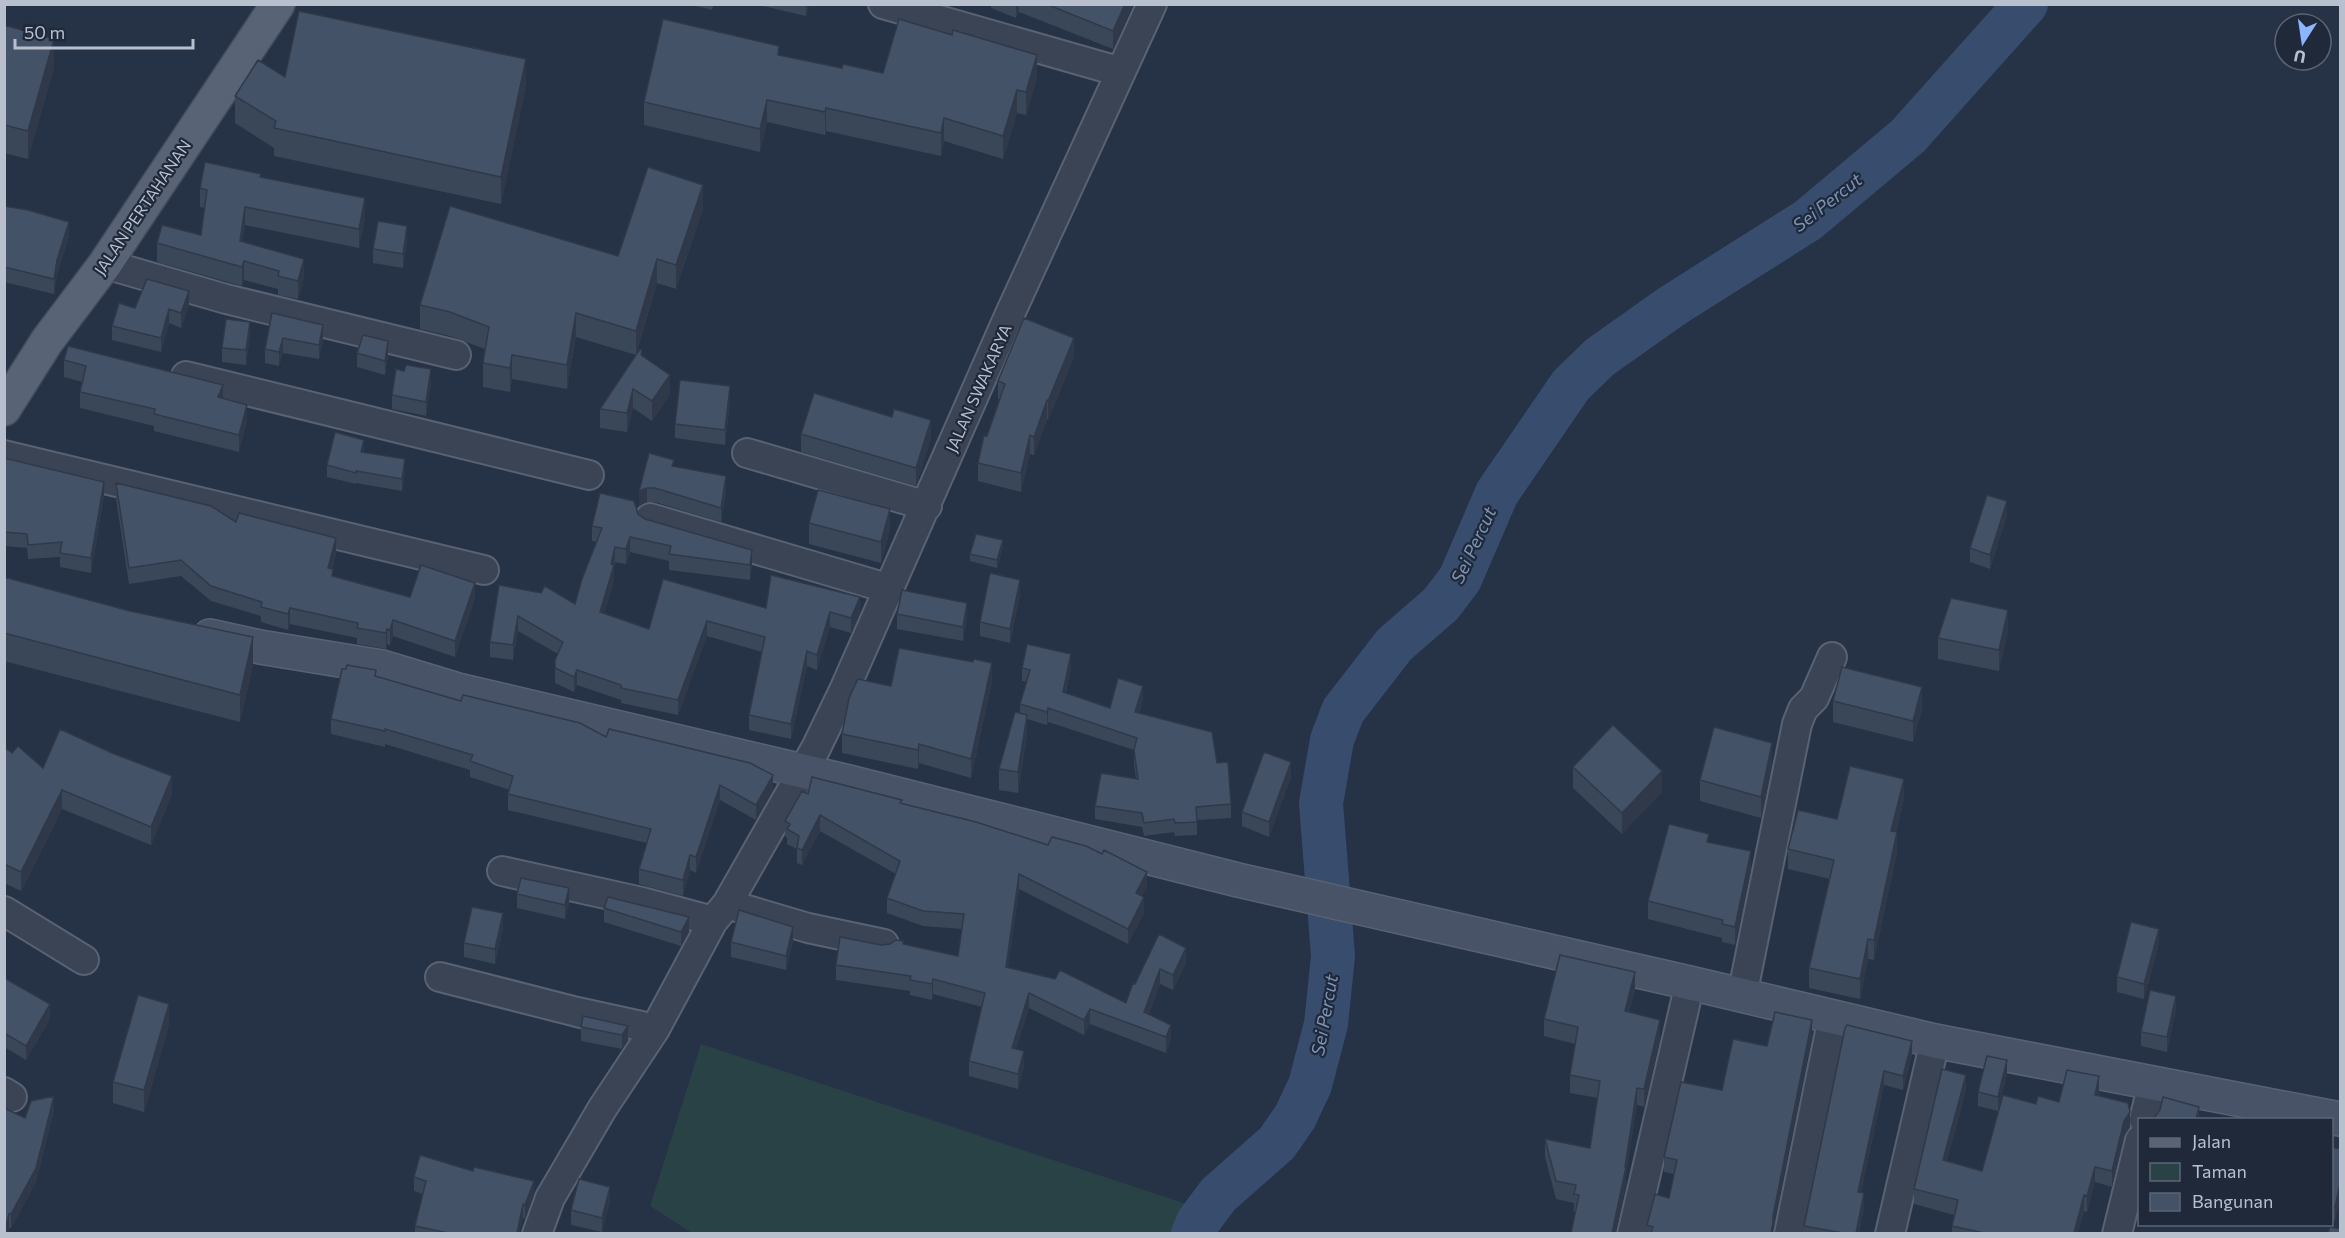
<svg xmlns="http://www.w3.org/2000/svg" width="2345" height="1238" font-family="Commissioner,sans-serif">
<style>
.green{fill:#284246}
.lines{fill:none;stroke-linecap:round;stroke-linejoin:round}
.river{stroke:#384c6d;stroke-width:44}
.street-casing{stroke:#596272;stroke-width:32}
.secondary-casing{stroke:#596272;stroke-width:36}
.primary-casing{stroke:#444d5e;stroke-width:36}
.street{stroke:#3a4455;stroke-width:28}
.secondary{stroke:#485368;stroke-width:33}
.primary{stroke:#586375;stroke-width:33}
.wall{fill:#3a4759}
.shaded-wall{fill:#303949}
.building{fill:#445268;stroke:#303949;stroke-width:1.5}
.labels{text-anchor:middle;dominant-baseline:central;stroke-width:4.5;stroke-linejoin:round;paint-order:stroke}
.street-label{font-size:16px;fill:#b8c0ce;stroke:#1f293a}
.water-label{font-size:18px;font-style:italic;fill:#7d94b7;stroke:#1f293a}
</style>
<rect width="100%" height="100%" fill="#263245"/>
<path class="green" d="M701,1044L1202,1209L1188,1234L692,1233L650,1206Z"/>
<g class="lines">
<path class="river" d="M1193,1234L1198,1222L1218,1195L1277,1143L1295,1117L1310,1085L1326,1024L1333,956L1321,803L1332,740L1343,711L1394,645L1441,604L1460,579L1497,493L1571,385L1600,357L1672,306L1808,220L1908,136L2026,4"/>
<g class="street-casing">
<path id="street" d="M883,4L1121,72
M105,264L226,299L456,355
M186,376L589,475
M747,453L927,506
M4,455L484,570
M650,518L890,589
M502,871L642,902L713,921
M727,904L808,928L884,944
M4,911L84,960
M440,977L577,1012L655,1029
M1742,996L1797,724L1803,709L1814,698L1832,657
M4,1092L12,1097
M2144,1120L2153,1084
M537,1234L550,1198L602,1109L655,1029L713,921L727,904L816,748L845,688L1009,316L1152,4
M1632,1234L1690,983
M1789,1234L1833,1017
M1890,1234L1935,1041
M2117,1234L2140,1140"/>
</g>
<g class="secondary-casing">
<path id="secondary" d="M210,636L260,647L382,667L458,690L849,782L1238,880L1690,983L1935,1041L2340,1119"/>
</g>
<g class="primary-casing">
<path id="primary" d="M4,409L47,341L105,264L278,4"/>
</g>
<use href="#street" class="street"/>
<use href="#secondary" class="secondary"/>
<use href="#primary" class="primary"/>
</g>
<path class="wall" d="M689,4H714L712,10Z
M754,4H809L806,16Z
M991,4H1133L1113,49L1019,12L1016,18L991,8Z
M4,25L54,67L28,159L4,153Z
M779,55L842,68L883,73L1037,78L1026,115L1017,113L1003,159L944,141L941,156L826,131L825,135L767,122L760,152L644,125V102Z
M285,77L526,86L501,204L274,156V148L235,123V96Z
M261,178L365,217L359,248L245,225L242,242L304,278L298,299L278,295V289L244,280L242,286L157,262V243L201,235L205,208L200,207V188Z
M4,206L69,236L57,275L54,294L4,282Z
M703,209L676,289L657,283L636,355L576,337L567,389L512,379L510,392L483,387V363L485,349L450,336L420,329V305L618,256Z
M407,240L403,268L373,263V249Z
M189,306L181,328L169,323L161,352L112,340V326L135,308Z
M272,313L323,340L319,359L283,353L279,366L265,363V349Z
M250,336L246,365L222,362V348Z
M357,353L388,355L385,375L357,367Z
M642,356L670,394L652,421L633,408L627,432L600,428V409Z
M1074,357L1048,420L1047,419L1034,455L1030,454L1021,492L978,481V463L1000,400L998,399V381Z
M64,360L223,398L247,421L239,452L154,431V426L80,408V392L82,382L64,377Z
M404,371L431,383L426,416L392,409V395Z
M730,400L725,445L675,438V424Z
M801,434L931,438L916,486L801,452Z
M364,452L405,471L402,491L356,483V484L327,477V465Z
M4,458L104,496L91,573L60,567V557L28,559L27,548L4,546Z
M674,467L726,491L721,522L655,502H647L639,506V491Z
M116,483L336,554L332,569L333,576L410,597L475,598L455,657L393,636L390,645L387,644L386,649L357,644V638L290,624L288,630L261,622V616L211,601L181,576L129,584L116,499Z
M638,514L645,519L752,565L750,580L669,570V561L630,552L626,564L615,562L614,568V580L604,614L649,629L766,608L860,613L851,633L830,627L817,670L807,666L791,739L749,730V715L762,652L707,636L678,715L621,703V700L577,685L574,692L555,683V660L558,654L518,631L513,660L490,657V642L499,585L575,604L597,542L592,541V526Z
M2007,515L1990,569L1970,562V548Z
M809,523L890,530L881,563L809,544Z
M1003,547L997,568L970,561V554Z
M4,577L253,665L240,722L4,661Z
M1020,594L1010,643L980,636V622Z
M897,614L967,617L963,641L897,629Z
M2008,631L1999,671L1938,659V638Z
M1071,667L1066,693L1110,708L1143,699L1139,713L1217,763L1231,804V818L1197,820V835L1175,836L1174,832L1144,836L1142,827L1095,819V806L1136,779L1134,764V750L1048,722L1047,725L1027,719V736L1018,793L999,790V769L1020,713V704L1027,682L1022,681V668Z
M376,677L461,701L606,737L773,790L756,820L720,800L696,873L690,870L683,896L639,884V869L647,843L508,810V794L510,790L470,777V770L385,744V747L331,734V719Z
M992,682L971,778L919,763L918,769L842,753V734L891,686Z
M1833,701L1922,709L1913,742L1833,722Z
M4,747L12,753L43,768L172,794L151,845L62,809L21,891L4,883Z
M1772,764L1761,818L1700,801V780Z
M1573,767L1662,792L1622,834L1573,788Z
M1291,777L1269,837L1242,826V812Z
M1904,799L1896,832L1897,852L1874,960L1868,959L1860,999L1809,988V968L1830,879L1788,869V849L1837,819Z
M902,804L1147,888L1142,896L1144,913L1128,944L1019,889L1008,967L1126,1003L1159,934L1186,963L1173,990L1160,984L1149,1014L1171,1040L1166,1053L1090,1024L1084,1035L1029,1008L1016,1049L1024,1066L1018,1089L969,1076V1061L982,1007L933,994L932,1000L910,995V991L836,980V965L881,945L903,944L958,956L962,929L923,926L887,913V898L896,874L820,831L802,865L797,863V849L787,844V838L785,836V821Z
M1709,842L1751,870L1735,945L1722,942V938L1648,919V901Z
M517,894L569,903L565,919L517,908Z
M604,908L689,932L681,946L604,922Z
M503,928L495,964L464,957V943Z
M793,941L786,970L731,957V942Z
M2159,944L2144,999L2117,992V977Z
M4,981L50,1019L26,1060L4,1047Z
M1635,990L1629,1012L1660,1038L1644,1107L1637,1105L1626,1173V1185L1575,1212H1574V1203L1556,1199L1545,1157V1139L1590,1148L1598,1098L1570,1093V1075L1575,1044L1544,1036V1019Z
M2176,1010L2167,1052L2141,1046V1032Z
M169,1025L144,1112L113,1103V1082Z
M628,1026V1040L622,1049L581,1041V1027Z
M1845,1028L1912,1055L1903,1090L1884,1085L1861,1192L1864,1207L1859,1233H1804V1226Z
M1812,1035L1773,1229V1233H1647V1225L1669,1198L1674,1174L1664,1172V1157L1767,1046Z
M2007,1074L1998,1111L1978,1106V1092Z
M1966,1090L1947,1161L1982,1171L2036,1104L2059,1102L2099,1092L2098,1096L2130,1127L2124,1136L2112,1187L2095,1182L2087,1212L2084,1211L2078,1233H1952V1226L1954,1215L1914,1204V1189Z
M54,1110L36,1182L11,1228H9L4,1233L25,1118Z
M2331,1147L2340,1149L2335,1221L2331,1220Z
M414,1177L534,1195L525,1219L523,1218L519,1233H415V1226L423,1194L414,1191Z
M610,1201L602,1232L571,1225V1210Z
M2259,1224H2269L2268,1227Z"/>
<path class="shaded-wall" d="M806,4H809L806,16Z
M1016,4H1019V12L1016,18Z
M1125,4H1133L1113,49V31Z
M54,39V67L28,159V131Z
M1037,55V78L1026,115V92Z
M526,59V86L501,204V177Z
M1017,90V113L1003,159V136Z
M767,100V122L760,152V129Z
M826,108V131L825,135V112Z
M944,118V141L941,156V133Z
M703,185V209L676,289V265Z
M365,198V217L359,248V229Z
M245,207V225L240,260V241Z
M69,222V236L57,275L54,294V279L57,260Z
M407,226V240L403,268V254Z
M304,259V278L298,299V281Z
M657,259V283L636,355V331Z
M244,261V280L242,286V267Z
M189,291V306L181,328V313Z
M169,309V323L161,352V338Z
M576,313V337L567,389V365Z
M250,322V336L246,365V350Z
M323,325V340L319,359V345Z
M283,338V353L279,366V352Z
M1074,338V357L1048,420V401Z
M388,341V355L385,375V361Z
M512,355V379L510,392V368Z
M431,369V383L426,416V402Z
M670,375V394L652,421V401Z
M223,385V401L218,397Z
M730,386V400L725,445V430Z
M633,389V408L627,432V413Z
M1047,400V419L1034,455V437Z
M247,405V421L239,452V435Z
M931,420V438L916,486V468Z
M1030,435V454L1021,492V473Z
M364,440V451L361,464V452Z
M405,459V471L402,491V479Z
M726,476V491L721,522V508Z
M104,482V496L91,573V558Z
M647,488V502L639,506V491Z
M2007,501V515L1990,569V555Z
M890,509V530L881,563V542Z
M630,537V552L626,564V549Z
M336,538V554L328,583V568Z
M1003,540V547L997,568V560Z
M615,547L614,580L600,628V612Z
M752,550V565L750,580V565Z
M1020,580V594L1010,643V629Z
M475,583V598L455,657V641Z
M860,597V613L851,633V618Z
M967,603V617L963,641V627Z
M290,608V624L288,630V614Z
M2008,610V631L1999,671V650Z
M830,612V627L817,670V655Z
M518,616V631L513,660V645Z
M393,620V636L390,645V630Z
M707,621V636L678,715V700Z
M387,629V644L386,649V633Z
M253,637V665L240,722V695Z
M807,651V666L791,739V724Z
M1071,654V667L1063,705V692Z
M992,663V682L971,778V759Z
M577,670V685L574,692V677Z
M1143,686V699L1135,725V712Z
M1922,687V709L1913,742V721Z
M1048,708V722L1047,725V712Z
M1027,715V736L1018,793V772Z
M1772,743V764L1761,818V797Z
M919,744V763L918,769V750Z
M1291,762V777L1269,837V822Z
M1662,771V792L1622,834V813Z
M773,775V790L756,820V805Z
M172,776V794L151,845V827Z
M1904,779V799L1891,851V831Z
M720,785V800L696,873V857Z
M62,790V809L21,891V872Z
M820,815V831L802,865V850Z
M1897,832V852L1874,960V940Z
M1751,851V870L1735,945V927Z
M690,855V870L683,896V880Z
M1147,872V888L1136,908V893Z
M1019,874V889L1006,982V967Z
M569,888V903L565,919V905Z
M1144,897V913L1128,944V929Z
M503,913V928L495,964V949Z
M689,917V932L681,946V932Z
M793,927V941L786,970V956Z
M2159,929V944L2144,999V984Z
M1868,939V959L1860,999V979Z
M1186,948V963L1173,990V975Z
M1160,969V984L1144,1027V1012Z
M1635,972V990L1625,1029V1011Z
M933,979V994L932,1000V984Z
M1029,993V1008L1012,1063V1048Z
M2176,996V1010L2167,1052V1037Z
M50,1004V1019L26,1060V1046Z
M169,1004V1025L144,1112V1090Z
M1090,1009V1024L1084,1035V1020Z
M1660,1020V1038L1644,1107V1089Z
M1812,1020V1035L1773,1229V1233H1771L1773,1216Z
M1171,1025V1040L1166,1053V1037Z
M628,1026V1040L622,1049V1035Z
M1912,1041V1055L1903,1090V1076Z
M1024,1051V1066L1018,1089V1074Z
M2007,1060V1074L1998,1111V1097Z
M1884,1071V1085L1858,1206V1192Z
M1966,1075V1090L1943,1176V1160Z
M2099,1076V1092L2095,1110V1095Z
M1637,1088V1105L1626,1173V1185L1616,1233H1612L1625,1167Z
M54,1096V1110L36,1182L11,1228V1214Z
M2199,1107V1119H2196Z
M2130,1112V1127L2124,1136L2112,1187V1171L2124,1121Z
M2095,1167V1182L2087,1212V1196Z
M534,1181V1195L525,1219V1205Z
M2340,1184V1199L2335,1221V1207Z
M610,1187V1201L602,1232V1218Z
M1864,1193V1207L1859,1233H1856Z
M2084,1195V1211L2078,1233H2074Z
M523,1204V1218L519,1233H517Z
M9,1214V1228L8,1233H5Z"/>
<path class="building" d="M1046,4H1125L1113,31Z
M299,11L526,59L501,177L274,128L276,121L235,96L258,60L285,77Z
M663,19L779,46L778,55L842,68L843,64L883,73L899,19L952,35L953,30L1037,55L1026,92L1017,90L1003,136L944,118L941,133L826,108L825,112L767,100L760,129L644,102Z
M4,25L54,39L28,131L4,125Z
M205,162L261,174L260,177L365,198L359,229L245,207L240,241L304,259L298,281L278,276L279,271L244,261L242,267L157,243L162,225L201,235L207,190L200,188Z
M648,167L703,185L676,265L657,259L636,331L576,313L567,365L512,355L510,368L483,363L489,327L450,312L420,305L450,206L618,256Z
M4,206L28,210L69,222L57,260L54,279L4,267Z
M378,221L407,226L403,254L373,249Z
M147,279L189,291L181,313L169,309L161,338L112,326L119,303L135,308Z
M272,313L323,325L319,345L283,338L279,352L265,349Z
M1024,318L1074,338L1048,401L1047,400L1034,437L1030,435L1021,473L978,463L984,435L987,436L1005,384L998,381Z
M226,319L250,322L246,350L222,348Z
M363,335L388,341L385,361L357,353Z
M68,346L223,385L218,397L247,405L239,435L154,414L155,409L80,392L86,366L64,360Z
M640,349L642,350L641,355L670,375L652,401L633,389L627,413L600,409Z
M406,365L431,369L426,402L392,395L396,369L404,371Z
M680,380L730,386L725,430L675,424Z
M814,393L892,417L894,409L931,420L916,468L801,434Z
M335,432L364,440L361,452L405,459L402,479L356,471V473L327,465Z
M649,453L674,460L672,466L726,476L721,508L655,488H647L639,491Z
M4,458L104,482L91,558L60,553L62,542L28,545L27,534L4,532Z
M116,483L211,506L236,522L239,513L336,538L328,568L333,569L332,576L410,597L421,565L475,583L455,641L393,620L390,630L387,629L386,633L357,628L358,623L290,608L288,614L261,607L262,602L211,586L181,560L129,568Z
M818,490L890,509L881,542L809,523Z
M600,493L634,501L638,514L645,519L752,550L750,565L669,554L671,546L630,537L626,549L615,547L611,564L614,565L600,612L649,629L663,579L766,608L771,575L860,597L851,618L830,612L817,655L807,651L791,724L749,715L765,637L707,621L678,700L621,688V685L577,670L574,677L555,668V660L563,642L518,616L513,645L490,642L499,585L541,593L545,586L575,604L582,579L602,528L592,526Z
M1987,495L2007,501L1990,555L1970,548Z
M976,534L1003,540L997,560L970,554Z
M990,573L1020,580L1010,629L980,622Z
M4,577L130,611L253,637L240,695L4,633Z
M902,590L967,603L963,627L897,614Z
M1951,598L2008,610L1999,650L1938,638Z
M1027,644L1071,654L1063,692L1110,708L1118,678L1143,686L1135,712L1212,732L1217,763L1228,762L1231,804L1196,807L1197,822L1175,823L1174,819L1144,823L1142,813L1095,806L1101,773L1138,779L1134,750L1137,738L1048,708L1047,712L1020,704L1030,670L1022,668Z
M899,648L973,662L974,659L992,663L971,759L919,744L918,750L842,734L849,698L858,679L891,686Z
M347,665L376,670L375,676L461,701L463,695L580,723L606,737L609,729L750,763L773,775L756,805L720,785L696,857L690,855L683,880L639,869L651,829L508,794L513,776L470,761L473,755L385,729V731L331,719L342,669H346Z
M1842,667L1922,687L1913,721L1833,701Z
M1015,712L1027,715L1018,772L999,769Z
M1613,725L1662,771L1622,813L1573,767Z
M1714,727L1772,743L1761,797L1700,780Z
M60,729L112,753L172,776L151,827L62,790L21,872L4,864V747L12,753L18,746L43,768Z
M1264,752L1291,762L1269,822L1242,812Z
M1850,766L1904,779L1891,831L1897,832L1874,940L1868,939L1860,979L1809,968L1834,860L1788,849L1798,810L1837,819Z
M812,777L902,800L900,803L976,822L1048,845L1052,837L1086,846L1102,854L1104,850L1147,872L1136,893L1144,897L1128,929L1019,874L1006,967L1055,979L1060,970L1126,1003L1133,983L1135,984L1159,934L1186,948L1173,975L1160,969L1144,1012L1171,1025L1166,1037L1090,1009L1084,1020L1029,993L1012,1048L1024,1051L1018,1074L969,1061L985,993L933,979L932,984L910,980L911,976L836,965L840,937L881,945L890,944L896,940L903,941V944L958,956L964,914L923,911L887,898L900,861L820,815L802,850L797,848L799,836L787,829L790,824L785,821L802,791L808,794Z
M1669,824L1709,834L1707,842L1751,851L1735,927L1722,924L1723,920L1648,901Z
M521,878L569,888L565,905L517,894Z
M608,897L689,917L681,932L604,908Z
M472,907L503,913L495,949L464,943Z
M739,910L793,927L786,956L731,942Z
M2131,922L2159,929L2144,984L2117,977Z
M1560,955L1635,972L1625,1011L1660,1020L1644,1089L1637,1088L1625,1167H1626L1612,1233H1571L1579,1195L1574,1194L1576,1185L1556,1181L1545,1139L1590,1148L1600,1081L1570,1075L1578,1027L1544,1019Z
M6,979L50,1004L26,1046L4,1033V981Z
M2150,990L2176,996L2167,1037L2141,1032Z
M138,995L169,1004L144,1090L113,1082Z
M1775,1012L1812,1020L1773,1216V1223L1771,1233H1651L1653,1227L1647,1225L1655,1194L1669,1198L1677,1160L1664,1157L1681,1082L1722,1090L1733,1039L1767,1046Z
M583,1016L628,1026L622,1035L581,1027Z
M1847,1025L1912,1041L1903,1076L1884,1071L1858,1192L1864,1193L1856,1233H1843L1804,1226L1845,1028Z
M1987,1056L2007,1060L1998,1097L1978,1092Z
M1942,1069L1966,1075L1943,1160L1982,1171L2003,1095L2036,1104L2038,1096L2059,1102L2067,1070L2099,1076L2095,1095L2128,1103L2130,1112L2124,1121L2112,1171L2095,1167L2087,1196L2084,1195L2074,1233H1984L1952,1226L1958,1200L1914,1189Z
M54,1096L36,1168L11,1214H9L4,1233V1108L25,1118L31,1101Z
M2163,1097L2199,1107L2196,1119H2154V1118L2160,1110Z
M2331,1147L2340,1149V1184L2335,1207L2331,1206Z
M420,1155L473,1171L474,1167L534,1181L525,1205L523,1204L517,1233H448L415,1226L426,1181L414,1177Z
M579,1179L610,1187L602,1218L571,1210Z
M2330,1227L2340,1229V1233H2328Z"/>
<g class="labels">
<g class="street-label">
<text transform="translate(142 207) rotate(-56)">JALAN PERTAHANAN</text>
<text transform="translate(978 388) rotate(-66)">JALAN SWAKARYA</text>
</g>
<g class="water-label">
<text transform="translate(1827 202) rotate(-38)">Sei Percut</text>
<text transform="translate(1473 545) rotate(-65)">Sei Percut</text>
<text transform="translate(1324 1015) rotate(-80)">Sei Percut</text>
</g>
</g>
<rect width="2345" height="1238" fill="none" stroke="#b8c0ce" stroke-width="12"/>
<rect x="2138" y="1118" width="195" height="108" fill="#1f293a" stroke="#5c6575" stroke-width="1.5"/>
<rect x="2150" y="1138" width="30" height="9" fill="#586375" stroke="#5c6575" stroke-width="1.5"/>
<text x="2192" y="1148" font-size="18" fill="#b8c0ce">Jalan</text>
<rect x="2150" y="1163" width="30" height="18" fill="#284246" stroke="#5c6575" stroke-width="1.5"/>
<text x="2192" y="1178" font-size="18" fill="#b8c0ce">Taman</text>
<rect x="2150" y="1193" width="30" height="18" fill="#445268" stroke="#5c6575" stroke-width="1.5"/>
<text x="2192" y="1208" font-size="18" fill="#b8c0ce">Bangunan</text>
<g transform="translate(2303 42) rotate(192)"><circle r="28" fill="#1f293a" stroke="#5c6575" stroke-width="1.5"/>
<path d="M0-4.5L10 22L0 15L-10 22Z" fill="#8cb5ff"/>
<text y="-9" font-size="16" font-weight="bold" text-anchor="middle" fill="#b8c0ce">U</text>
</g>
<path d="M15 39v9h178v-9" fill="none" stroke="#b8c0ce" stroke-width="3"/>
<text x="24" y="39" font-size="18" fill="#b8c0ce" stroke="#1f293a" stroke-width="4.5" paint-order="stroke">50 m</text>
</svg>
